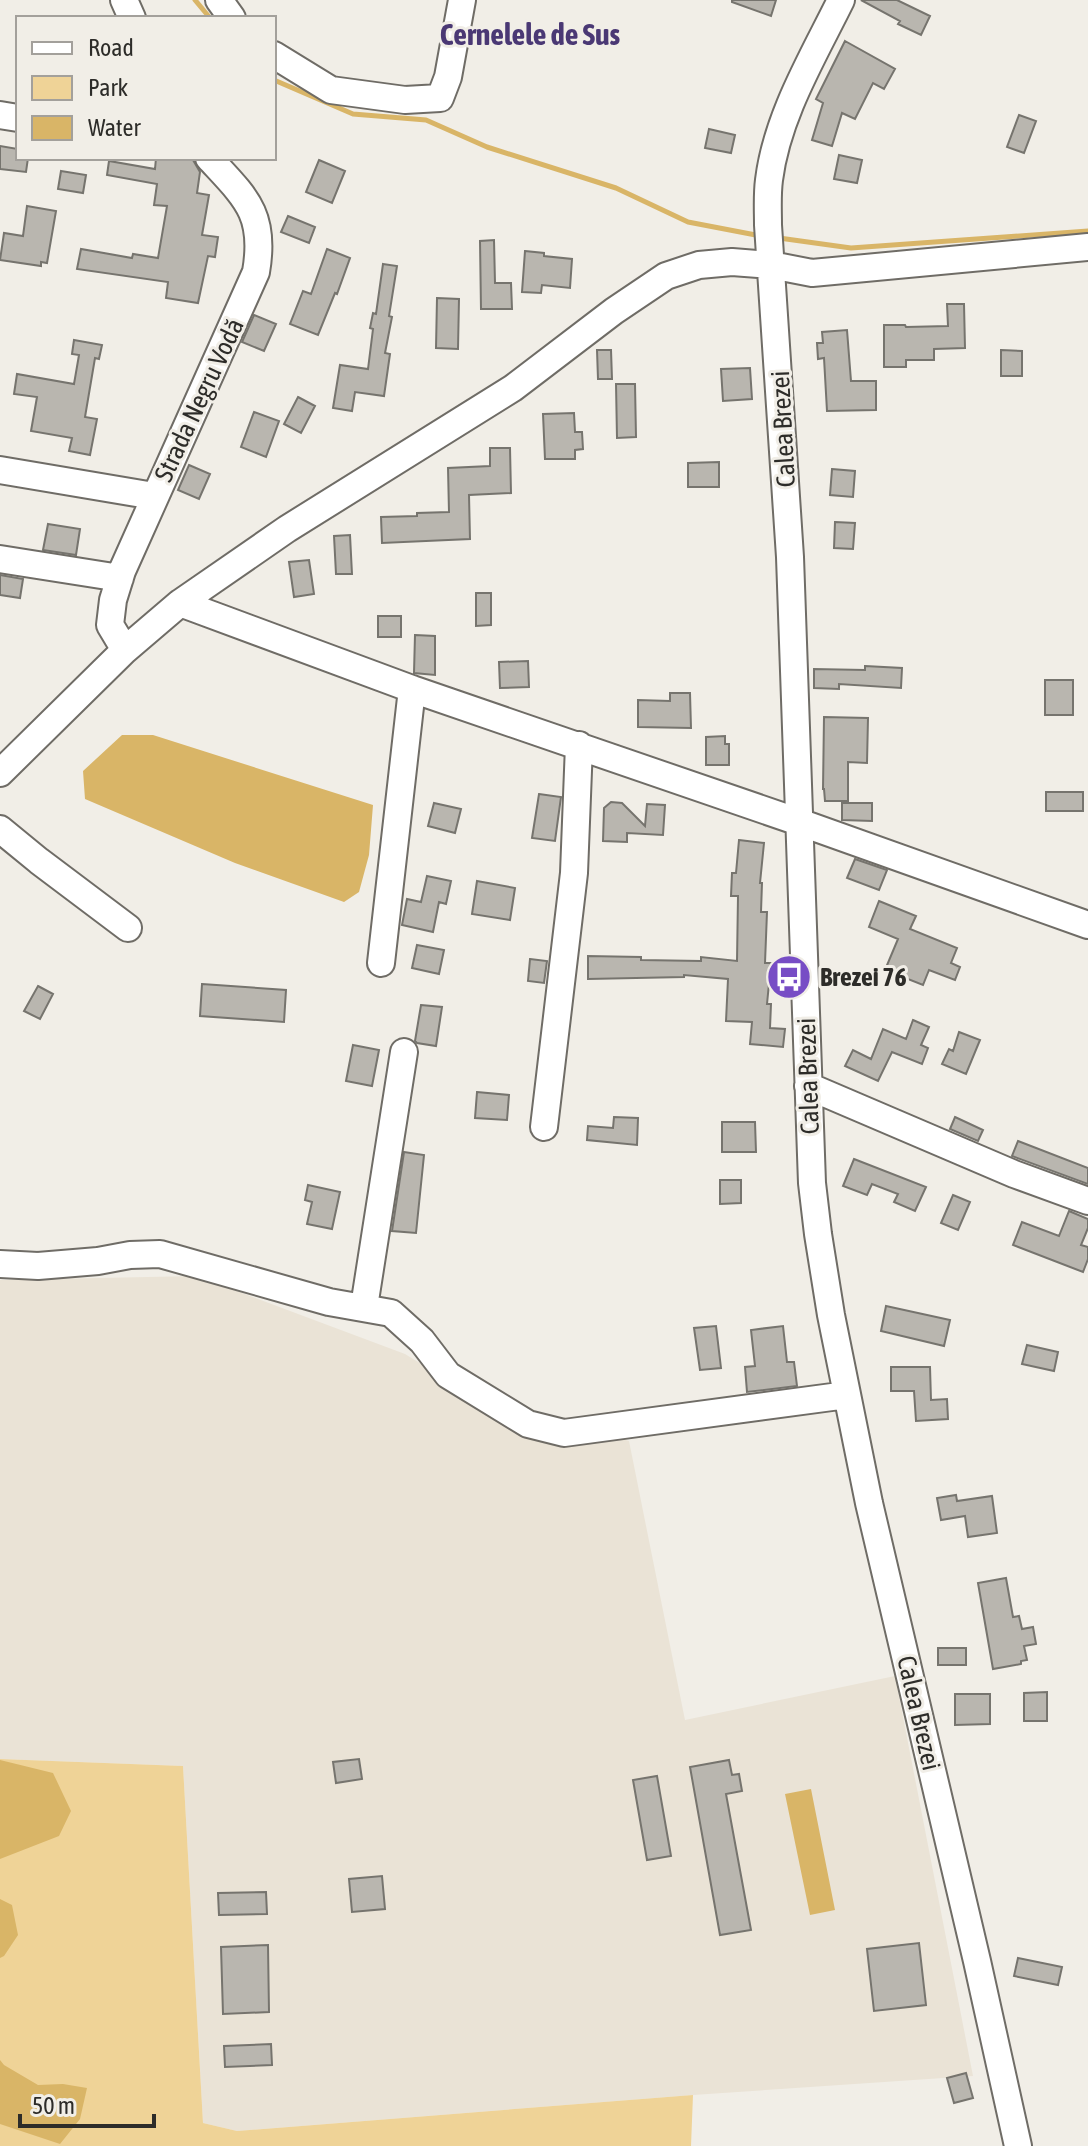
<svg xmlns="http://www.w3.org/2000/svg" width="1088" height="2146" font-family="'Asap Condensed',sans-serif">
<style>
.built{fill:#eae3d6}
.green{fill:#efd397}
.water{fill:#d9b567}
.lines{fill:none;stroke-linecap:round;stroke-linejoin:round}
.stream{stroke:#d9b567;stroke-width:5}
.building{fill:#b9b6af;stroke:#76746e;stroke-width:2}
.minor-casing{stroke:#6f6c66;stroke-width:30}
.minor{stroke:#fff;stroke-width:26}
.labels{text-anchor:middle;dominant-baseline:central;stroke-width:6;stroke-linejoin:round;paint-order:stroke}
.street-label{font-size:26px;fill:#2d2c29;stroke:#f1eee7}
.poi-label{font-size:26px;font-weight:bold;fill:#2d2c29;stroke:#f1eee7;text-anchor:start}
.quarter-label{font-size:30px;font-weight:bold;fill:#4a3874;stroke:#f1eee7}
</style>
<rect width="100%" height="100%" fill="#f1eee7"/>
<path class="built" d="M197,1276L405,1354L503,1414L593,1431L629,1441L685,1720L895,1676L973,2076L693,2095L237,2131L203,2123L183,1766L0,1759V1280Z"/>
<path class="green" d="M0,1759L183,1766L203,2123L237,2131L693,2095L691,2146H0Z"/>
<path class="water" d="M122,735H153L373,805L369,855L359,892L344,902L235,863L85,799L83,771Z
M0,1760L53,1773L71,1811L59,1836L0,1859Z
M811,1789L835,1910L810,1915L785,1794Z
M0,1899L12,1905L18,1935L4,1956L0,1958Z
M0,2060L4,2065L38,2085L63,2084L87,2088L80,2119L60,2144L0,2124Z"/>
<g class="lines">
<path class="stream" d="M195,0L210,18
M274,80L353,114L426,120L487,147L616,188L688,222L761,236
M779,238L851,248L1088,231"/>
</g>
<path class="building" d="M732,0H776L771,16L732,2Z
M861,0H897L930,16L921,35L898,24L900,21Z
M845,41L895,69L884,89L873,83L855,119L842,113L832,146L812,140L823,103L816,99Z
M1019,115L1036,121L1024,153L1007,147Z
M709,129L735,135L731,153L705,148Z
M0,146L18,149V158H28L26,172L0,169Z
M839,155L862,160L857,183L834,179Z
M156,158L193,160L200,172L197,193L209,195L202,235L218,237L215,257L208,256L198,303L166,298L168,282L77,269L81,249L132,258L133,254L158,258L167,206L154,205L157,184L107,175L109,161L155,169Z
M319,160L345,171L332,203L306,192Z
M61,171L86,175L83,193L58,189Z
M27,206L56,211L47,263L41,262V266L0,260L4,233L23,236Z
M288,216L315,227L309,243L281,232Z
M494,240L495,283H511L512,309H481L480,241Z
M327,249L350,258L337,294L335,293L318,335L290,324L303,291L311,294Z
M525,251L544,253V256L572,259L570,288L542,285L541,293L522,292Z
M383,264L397,266L389,316L392,317L385,353L390,354L384,396L355,392L352,411L333,408L340,365L368,369L373,329L370,328L373,313L376,314Z
M437,298L459,299L458,349L436,348Z
M947,304H964L965,348L934,349V360H906V367H884V325H905L906,327L948,326Z
M254,315L276,324L264,351L242,342Z
M847,330L851,381H876V410L827,411L824,358L818,359L817,343H823L822,332Z
M74,340L102,345L99,359L95,358L85,417L97,419L90,455L69,451L72,438L31,431L37,397L14,394L17,374L74,384L79,355L72,354Z
M597,350H611L612,379H598Z
M1001,350L1022,351V376H1001Z
M750,368L752,399L723,401L721,369Z
M616,384H635L636,437L617,438Z
M298,397L315,406L301,433L284,424Z
M254,412L279,421L266,457L241,447Z
M574,413L575,432H582L583,449L575,450V459H545L543,414Z
M490,448H510L511,493L469,495L470,539L382,543L381,517L417,516V513L449,512L448,468L490,466Z
M719,462V487H688V463Z
M189,465L210,474L199,499L178,490Z
M832,469L855,471L853,497L830,495Z
M835,522L855,523L853,549L834,548Z
M48,524L80,529L76,555L43,550Z
M350,535L352,574H336L334,536Z
M309,560L314,594L294,597L289,562Z
M0,575L23,579L20,598L0,595Z
M476,593H491V625L476,626Z
M378,616H401V637H378Z
M415,635L435,636V675L414,673Z
M528,661L529,687L500,688L499,662Z
M865,666L902,668L901,688L839,684V689L814,688V669L865,670Z
M1045,680H1073V715H1045Z
M670,693H690L691,728L638,727V700L670,701Z
M824,717L868,718L867,763L848,762V801H825L824,789H823Z
M725,736V744H729V765H706V737Z
M1046,792H1083V811H1046Z
M539,794L561,797L555,841L532,838Z
M611,802L622,803L645,826L647,804L665,805L663,835L627,833V842L603,841L604,808Z
M434,803L461,809L455,833L428,826Z
M842,803H872V821L842,820Z
M739,840L764,843L760,883H762L761,912H767L765,963H771L767,1004H771L770,1028L785,1029L783,1047L750,1044L752,1022L726,1021L728,979L684,975V977L588,979V956L641,957V960L701,961V957L737,961L738,896H731L732,873H736Z
M855,859L887,870L879,890L847,878Z
M427,876L451,881L446,904L439,902L433,932L402,925L407,899L421,902Z
M477,881L515,888L510,920L472,914Z
M879,901L916,916L910,929L957,948L951,963L960,967L955,980L929,970L923,985L885,970L898,939L869,927Z
M417,945L444,950L439,974L412,968Z
M530,959L547,961L544,983L528,981Z
M202,984L286,990L284,1022L200,1016Z
M38,986L53,994L40,1019L24,1011Z
M421,1005L442,1007L436,1046L417,1043L415,1041Z
M913,1020L929,1027L921,1045L928,1048L922,1064L892,1052L878,1081L845,1066L853,1050L871,1059L883,1029L906,1039Z
M959,1032L980,1040L966,1074L942,1064L949,1049L953,1051Z
M353,1045L379,1050L372,1086L346,1081Z
M477,1092L509,1095L507,1120L475,1118Z
M614,1117L638,1118L637,1145L587,1140L588,1126L613,1128Z
M955,1117L983,1130L978,1141L950,1129Z
M722,1122H755L756,1152H722Z
M1018,1141L1088,1168V1184L1012,1156Z
M404,1152L424,1155L416,1233L392,1231Z
M854,1159L926,1187L915,1211L894,1202L898,1194L872,1184L867,1195L843,1186Z
M720,1180H741V1203L720,1204Z
M308,1185L340,1192L332,1229L307,1224L312,1202L305,1200Z
M953,1195L970,1202L958,1230L941,1223Z
M1069,1211L1088,1219V1228L1081,1245L1088,1247V1259L1083,1272L1013,1245L1022,1222L1059,1236Z
M886,1306L950,1320L944,1346L881,1331Z
M716,1326L721,1368L700,1370L694,1328Z
M783,1326L787,1362H794L797,1386L747,1392L745,1367L755,1366L751,1330Z
M1027,1345L1058,1352L1054,1371L1022,1364Z
M891,1367H930L931,1400L947,1399L948,1419L916,1421L914,1391H891Z
M956,1495L957,1501L992,1496L997,1533L968,1537L965,1516L941,1520L937,1498Z
M1006,1578L1013,1617L1019,1616L1022,1629L1033,1627L1036,1644L1024,1646L1027,1660L1021,1661V1664L993,1669L978,1583Z
M938,1648H966V1665H938Z
M1047,1692V1721H1024V1693Z
M955,1694H990V1724L955,1725Z
M359,1759L362,1779L336,1783L333,1762Z
M729,1760L732,1775L739,1774L742,1791L726,1794L751,1930L720,1935L690,1767Z
M657,1776L671,1856L647,1860L633,1780Z
M382,1876L385,1909L352,1912L349,1879Z
M266,1892L267,1914L219,1915L218,1893Z
M919,1943L926,2005L874,2011L867,1949Z
M268,1945L269,2012L223,2014L221,1947Z
M1018,1958L1062,1967L1058,1985L1014,1976Z
M271,2044L272,2065L225,2067L224,2046Z
M966,2073L973,2098L954,2103L947,2078Z"/>
<g class="lines">
<g class="minor-casing">
<path id="minor" d="M124,0L132,18
M219,0L232,18
M841,0C813,57 777,116 769,180C767,195 768,210 768,225L790,557L812,1183L818,1234L831,1315L869,1503L977,1961L1018,2146
M274,55L331,90L405,100L440,98L448,77L462,0
M0,115L18,118
M0,470L154,496
M0,559L120,578
M180,603L412,689L799,822L1088,925
M125,650L110,625L113,600L122,571L256,272C266,214 246,198 209,158
M0,773L125,650L180,603L287,529L513,388L614,311L666,276L699,265L732,262L771,265L812,273L1088,247
M0,829L39,861L128,928
M381,963L412,689
M808,1086L1014,1174L1088,1201
M544,1127L574,873L579,745
M0,1264L38,1266L98,1261L130,1255L160,1254L329,1302L391,1313L422,1341L448,1375L528,1424L564,1433L847,1395
M364,1307L404,1052"/>
</g>
<use href="#minor" class="minor"/>
</g>
<defs>
<g id="bus-disc" transform="scale(2.3)"><circle r="9.5" fill="#774dc5" stroke="#f1eee7"/><path d="M-5-6H5V4H4V6H2V4H-2V6H-4V4H-5ZM-3.5-4V0h7V-4ZM-3.5 1.2v1.5H-2V1.2ZM2 1.2v1.5H3.5V1.2Z" fill="#fff"/></g>
</defs>
<g fill-rule="evenodd">
<use href="#bus-disc" x="789" y="977"/>
</g>
<g class="labels">
<g class="street-label">
<text transform="translate(199 400) rotate(-65)">Strada Negru Vodă</text>
<text transform="translate(783 429) rotate(-93)">Calea Brezei</text>
<text transform="translate(808 1076) rotate(-92)">Calea Brezei</text>
<text transform="translate(919 1713) rotate(77)">Calea Brezei</text>
</g>
<g class="poi-label">
<text x="820" y="977">Brezei 76</text>
</g>
<g class="quarter-label">
<text x="530" y="34">Cernelele de Sus</text>
</g>
</g>
<rect x="16" y="16" width="260" height="144" fill="#f1eee7" stroke="#a3a09b" stroke-width="2"/>
<rect x="32" y="42" width="40" height="12" fill="#ffffff" stroke="#a3a09b" stroke-width="2"/>
<text x="88" y="56" font-size="24" fill="#2d2c29">Road</text>
<rect x="32" y="76" width="40" height="24" fill="#efd397" stroke="#a3a09b" stroke-width="2"/>
<text x="88" y="96" font-size="24" fill="#2d2c29">Park</text>
<rect x="32" y="116" width="40" height="24" fill="#d9b567" stroke="#a3a09b" stroke-width="2"/>
<text x="88" y="136" font-size="24" fill="#2d2c29">Water</text>
<path d="M20 2114v12h134v-12" fill="none" stroke="#2d2c29" stroke-width="4"/>
<text x="32" y="2114" font-size="24" fill="#2d2c29" stroke="#f1eee7" stroke-width="6" paint-order="stroke">50 m</text>
</svg>
